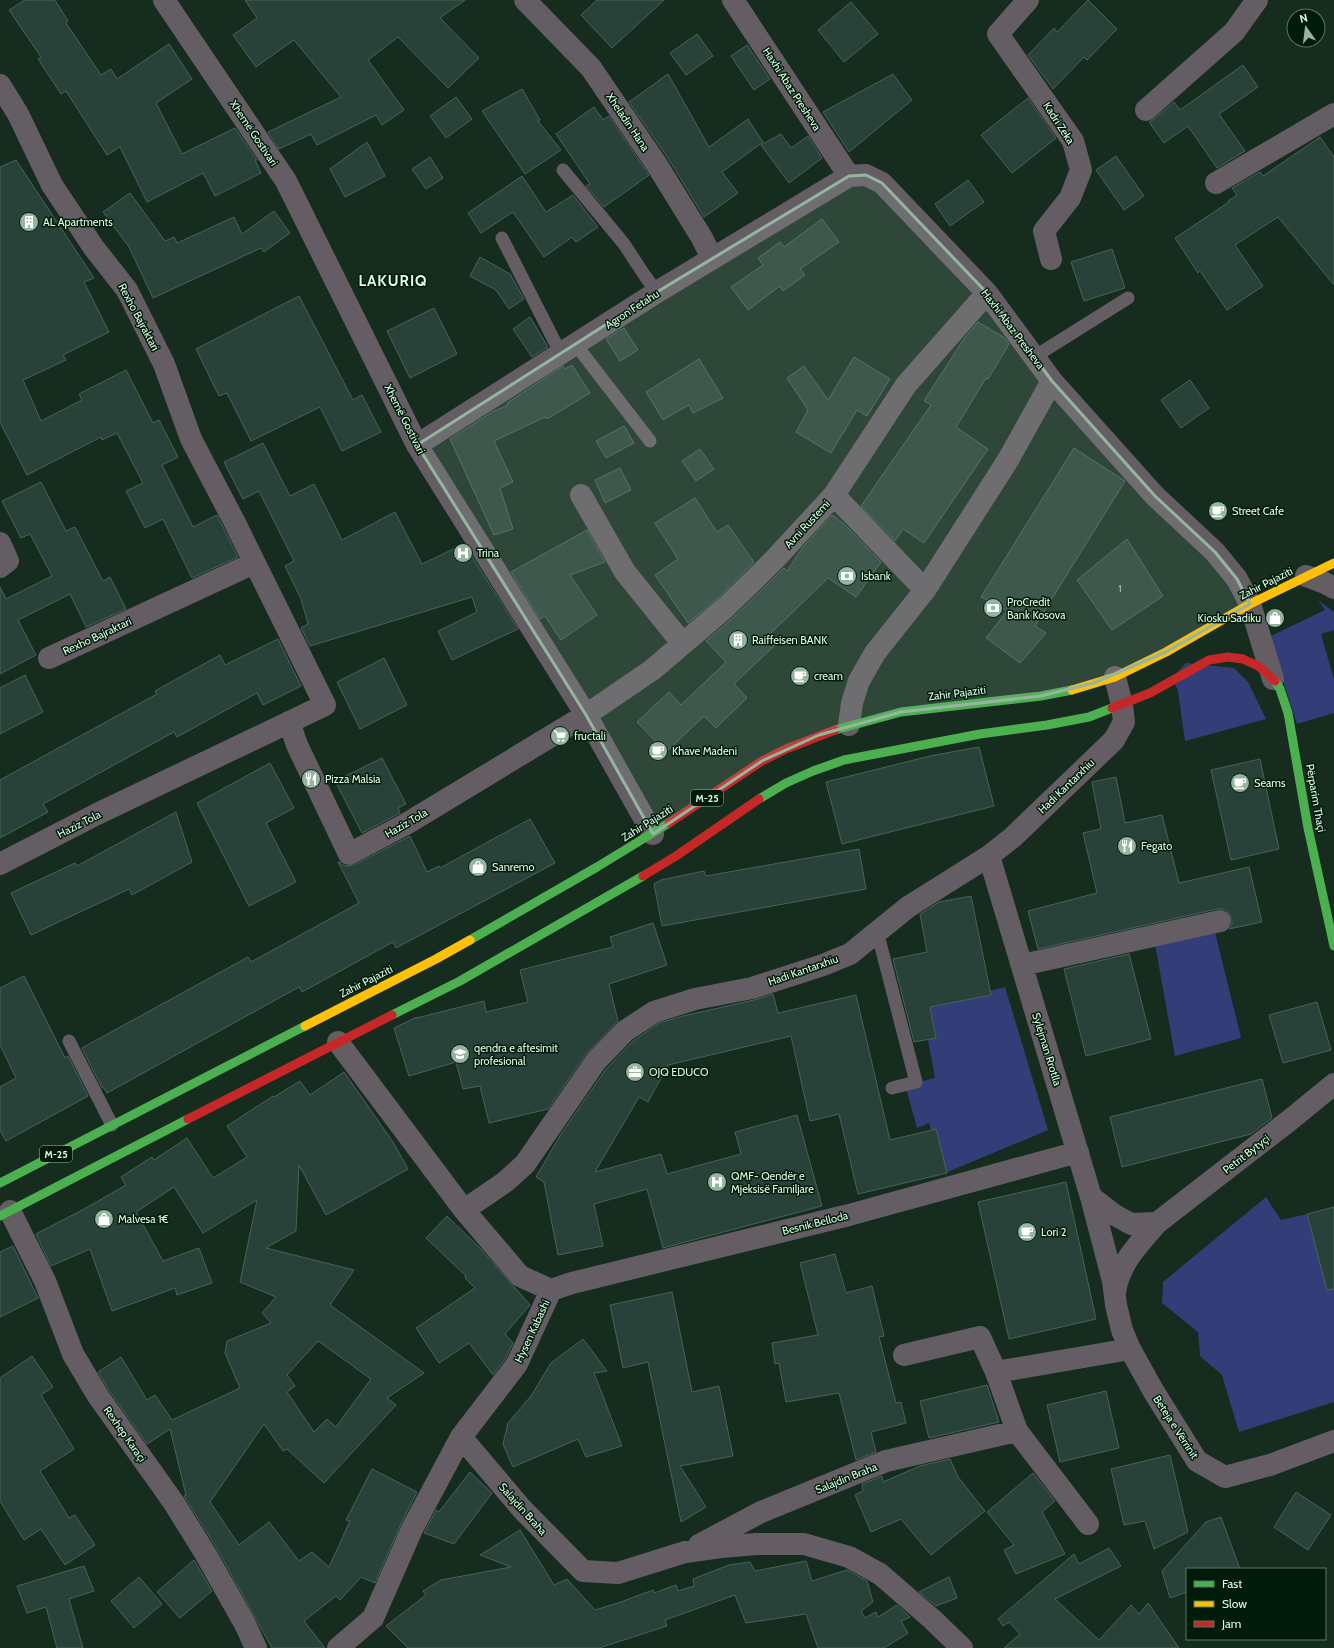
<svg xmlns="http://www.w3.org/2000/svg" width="1334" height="1648" font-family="Cabin,sans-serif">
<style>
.green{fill:#333d78}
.building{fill:#294239;stroke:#476459;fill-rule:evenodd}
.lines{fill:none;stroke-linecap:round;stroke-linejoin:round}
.lane{stroke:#645d64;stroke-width:13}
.street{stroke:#645d64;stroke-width:22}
.fast{stroke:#4caf50;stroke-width:9}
.slow{stroke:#ffc107;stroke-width:9}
.jam{stroke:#c62828;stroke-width:9}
.marked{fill:#96b5a0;fill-opacity:0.2;stroke:#96b5a0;stroke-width:3;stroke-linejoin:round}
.labels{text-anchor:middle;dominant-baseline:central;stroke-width:3;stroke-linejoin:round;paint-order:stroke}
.number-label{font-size:9px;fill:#aed0bb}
.shield{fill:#001b0a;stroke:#99bba4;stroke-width:1}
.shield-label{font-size:10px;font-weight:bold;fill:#dbffe6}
.street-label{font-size:11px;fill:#dbffe6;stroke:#001b0a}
.poi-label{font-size:11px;fill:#dbffe6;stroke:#001b0a;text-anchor:start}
.district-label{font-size:15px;font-weight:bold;letter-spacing:1px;fill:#dbffe6;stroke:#001b0a}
</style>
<rect width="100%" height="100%" fill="#162c1f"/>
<path class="green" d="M1318,600L1334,612V630L1321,634L1334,680V713L1297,724L1269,637L1325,610Z
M1186,663L1234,668L1248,682L1266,719L1185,741L1178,691L1172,678Z
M1215,932L1241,1038L1175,1056L1155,944Z
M1005,987L1048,1130L943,1174L929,1123L917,1128L905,1085L935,1078L922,1008Z
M1266,1197L1281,1220L1307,1214L1334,1250V1402L1239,1432L1222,1375L1200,1356L1198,1332L1162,1303L1163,1282Z"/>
<path class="building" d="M25,0H55L68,21L66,23L101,75L111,69L117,79L169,44L192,79L156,103L182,154L235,128L257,160H255L261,173L215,196L203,173L147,202L120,147L107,155L66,91L61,94L38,59L41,57L9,10Z
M245,0H465L440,18L479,58L448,88L398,37L368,60L404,110L382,125L376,115L317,145L311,134L279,149L268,132L341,97L294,40L256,67L233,35L257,18Z
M597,0H664L612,48L581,15Z
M1088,0L1117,29L1087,60L1084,57L1053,89L1028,55L1054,28L1057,32Z
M851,2L878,34L844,62L818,30Z
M697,34L713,56L686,75L670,53Z
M747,45L770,79L754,90L731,56Z
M1243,65L1258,87L1219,114L1245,151L1217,168L1188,126L1164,143L1149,122L1154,119L1174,102L1180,110Z
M668,74L709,147L748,119L763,142L722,172L738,193L704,217L668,158L629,102Z
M893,74L912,100L849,152L823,112Z
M522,89L540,120L538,121L561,150L525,174L482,111Z
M456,97L472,119L446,138L430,116Z
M1028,98L1056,138L1012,173L981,135Z
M594,107L603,120L609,116L649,175L604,207L586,186L590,184L556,134Z
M781,134L791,148L808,136L822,158L789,183L761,145Z
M1320,137L1334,157V285L1278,217L1235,245L1263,286L1227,310L1200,271L1198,273L1175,238L1229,202L1228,201L1237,195L1232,188L1260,172L1263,176Z
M367,142L385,176L345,197L330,169Z
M1116,156L1144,196L1124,210L1096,170Z
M430,157L443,178L426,189L412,169Z
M16,160L94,278L84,282L109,332L63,355L66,360L23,380L41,421L82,400L79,394L126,370L153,423L159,420L178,457L162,465L193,527L217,515L238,557L192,578L163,519L145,528L126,491L143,483L117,433L102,440L101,437L27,475L0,422V167Z
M522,176L546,212L573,195L598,227L576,242L572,237L544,257L513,212L481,233L468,213Z
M968,180L984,202L950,226L935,204Z
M130,193L165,241L174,237L177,243L234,217L242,234L274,211L290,233L264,252L261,248L153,298L129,247L103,212Z
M822,219L839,242L800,269L805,275L783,291L780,286L748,310L731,287L763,265L758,258L780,242L784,247Z
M1112,249L1125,288L1084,301L1071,262Z
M480,257L510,274L524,299L509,309L496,290L470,276Z
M299,296L353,400L362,395L381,432L342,451L320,407L251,441L227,393L219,396L196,349Z
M434,308L457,354L410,378L387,331Z
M530,317L548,347L532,357L513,329Z
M978,322L1005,338L1009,344L988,379L986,378L956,427L988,449L924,543L903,529L895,541L861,506L931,405L924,401L965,337Z
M624,328L638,350L620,361L606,339Z
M854,357L890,379L867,416L857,410L831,453L796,432L808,410L787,378L804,366L828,400Z
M699,359L723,398L693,413L689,405L663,420L646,392Z
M572,365L590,393L547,419L545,417L494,441L513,482L500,488L513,529L494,535L450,439L492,412L508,405L507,403L563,366L565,369Z
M1190,380L1209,408L1181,428L1161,400Z
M624,426L634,443L606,458L596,441Z
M263,443L290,496L314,484L342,540L395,512L422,564L464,544L518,629L452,660L438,631L477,612L472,597L310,646L301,628L308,624L301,599L285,566L294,561L259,491L243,499L224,462Z
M1074,448L1125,481L1035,626L1046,633L1020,663L986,638L1007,611L981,597Z
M700,449L714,469L696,481L682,461Z
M620,468L631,490L605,503L595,480Z
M41,482L66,531L75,527L103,581L110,577L126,609L86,627L70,594L18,620L36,655L0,674V587L6,599L52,576L30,534L21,538L2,501Z
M695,498L717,532L728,525L754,562L718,598L688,623L655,575L678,559L655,523Z
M832,515L843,523L881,562L856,597L828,578L768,636L776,644L734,684L747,698L716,728L704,716L666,752L637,722L669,692L681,705L726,662L706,641L735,616L784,568L787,571L803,547Z
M587,530L605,562L570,575L597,615L561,640L545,616L540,619L511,572Z
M1127,539L1163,596L1112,630L1077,580Z
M278,639L301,686L263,705L257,693L177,737L174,732L43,804L48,812L0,838V780L157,694L155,691L220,655L225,665Z
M384,658L407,705L360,729L337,682Z
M25,675L43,712L0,734V688Z
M979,747L994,806L842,844L826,782L930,756Z
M382,758L406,804L398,808L400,813L362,833L335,781Z
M1260,759L1279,849L1231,860L1211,770Z
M270,763L294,808L266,823L296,882L249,906L197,803Z
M1116,777L1125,823L1162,815L1179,883L1249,867L1262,922L1229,929L1232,924V919L1229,913L1224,909H1217L1038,949L1028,911L1097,893L1083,833L1101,829L1092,782Z
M176,812L192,862L132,895L129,889L31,935L11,893L75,863L77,866Z
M530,819L555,863L396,948L393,942L302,992L299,987L107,1093L104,1088H102L82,1048L248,957L251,962L359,903L338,862H340L342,865L348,866L354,865L410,836L427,872L439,866L440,868Z
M859,849L866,889L662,926L654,884L661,880L704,871L706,876Z
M971,896L991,995L930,1007L936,1038L914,1042L893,959L927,952L920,914L939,902Z
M653,923L667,965L609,984L618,1021L586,1054L548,1109L489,1123L480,1086L463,1089L456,1062L409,1076L394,1028L417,1017V1018L484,1001L486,1012L528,1002L520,970L613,947L610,937Z
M1129,954L1151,1039L1086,1056L1064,969Z
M24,976L65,1058L68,1056L88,1096L6,1141L0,1130V1087L16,1078L0,1045V988Z
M773,994L778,1013L856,995L890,1140L936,1129L947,1173L858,1194L839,1114L810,1121L791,1036L668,1065L648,1102L639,1097L595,1172L661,1154L667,1174L741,1154L735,1132L797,1115L822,1206L663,1248L647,1189L594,1204L603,1246L558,1255L544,1182L536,1177L561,1134L606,1069L633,1041L659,1023L683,1016L754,1000Z
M1317,1002L1331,1050L1283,1063L1269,1015Z
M344,1072L393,1142L408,1169L326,1215L299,1165L296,1231L266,1248L354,1270L330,1305L424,1373L387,1398L396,1405L324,1483L287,1449L283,1451L264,1424L210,1502L239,1545L269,1522L299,1561L312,1552L329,1567L350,1521L346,1520L372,1469L417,1492L401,1524L375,1583L361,1577L340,1600L336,1596L304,1621L325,1648H272L216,1547L184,1496L186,1495L170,1429L147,1444L108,1389L98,1372L121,1357L147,1400L155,1395L172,1420L240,1388L225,1353L227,1341L271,1323L262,1313L276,1297L240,1282L257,1200L203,1233L174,1187L136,1212L163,1261L199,1248L212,1283L177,1295L175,1288L112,1311L90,1249L51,1266L36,1234L86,1208L126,1185L121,1177L152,1157L154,1160L187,1138L213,1178L247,1157L227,1126L273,1096L274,1097L300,1081L310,1095ZM318,1341L371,1379L336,1427L327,1419L314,1432L287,1392L295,1386L287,1375Z
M1262,1079L1272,1118L1251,1134L1122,1167L1110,1117Z
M1066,1182L1096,1319L1009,1339L978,1202Z
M1334,1207V1289L1327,1290L1307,1214Z
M447,1216L480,1248L530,1305L505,1334L513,1343L506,1358L493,1375L469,1343L439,1363L416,1328L475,1288L465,1278L466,1276L426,1238Z
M13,1246L38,1298L0,1317V1252Z
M835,1254L846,1293L872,1286L884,1336L879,1337L896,1403L901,1402L906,1423L871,1432L876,1452L856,1460L839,1393L786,1402L779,1363L775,1364L772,1343L818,1335L800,1263Z
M672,1292L692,1392L719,1386L733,1456L680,1466L706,1507L681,1522L648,1362L623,1368L610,1305Z
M583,1339L607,1371L594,1373L622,1446L586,1457L578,1439L513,1467L503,1444L508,1423L531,1396L551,1363Z
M32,1356L53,1387L41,1395L74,1449L40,1471L69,1518L75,1515L95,1545L65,1565L41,1529L24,1540L0,1501V1378Z
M987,1385L999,1422L929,1438L920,1401Z
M1106,1391L1119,1448L1060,1462L1047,1405Z
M1170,1455L1188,1532L1154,1549L1145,1521L1124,1525L1111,1469Z
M950,1459L958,1477L985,1511L931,1555L901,1519L871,1532L855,1495L863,1491L862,1484L882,1476L883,1482L920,1466Z
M470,1472L492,1493L454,1544L424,1533L436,1510L439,1512Z
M1033,1473L1055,1501L1042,1512L1065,1554L1016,1574L1004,1550L1014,1545L987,1512Z
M1296,1492L1331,1515L1308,1550L1274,1527Z
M1221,1517L1240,1569H1187V1592L1170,1598L1162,1571L1206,1522Z
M520,1530L554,1585L567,1579L595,1610L618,1603L653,1590L654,1593L676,1585L678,1591L694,1586L693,1579L729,1565L750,1562L755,1571L806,1561L812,1581L847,1570L867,1581L873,1602L861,1611L865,1618L876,1612L878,1617L897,1605L910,1617L901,1621L908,1633L884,1648H818L806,1614L746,1623L735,1595L665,1620L667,1626L599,1648H408L386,1626L426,1595L423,1591L441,1580L511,1567L480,1555Z
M1109,1548L1121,1566L1055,1599L1099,1640L1131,1605L1139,1614L1148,1603L1179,1648H1004L1020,1634L1009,1622L1003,1626L998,1619L1074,1554L1079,1564Z
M194,1560L212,1591L180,1618L157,1592Z
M84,1566L94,1591L69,1599L83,1648H57L46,1607L27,1613L17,1586Z
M139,1577L162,1604L134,1628L111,1601Z
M949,1577L957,1598L936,1606L919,1592Z"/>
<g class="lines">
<path class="lane" d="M563,170L624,244L645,276L657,292
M502,238L561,354
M576,345L650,441
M1034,357L1128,298
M877,931L916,1082L892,1088
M69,1041L112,1125"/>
<path class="street" d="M164,0L286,181L417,445L586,715L653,834
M525,0L591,68L657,165L702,238L712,258
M733,0L849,176
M1028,0L998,34L1073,141L1081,170L1070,198L1044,231L1051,259
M0,85L18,114L52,185L94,248L127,290L164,364L191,439L234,521L325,705L97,814L0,864
M1146,110L1234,32L1257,0
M849,176L866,175L882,183L987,293L1052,381L1155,496L1215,552L1237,579L1250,604L1273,679
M1216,183L1334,114
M417,445L657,292L849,176
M581,495L625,572L683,644
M834,495L925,590
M0,543L8,561L0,567
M1306,576L1325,583L1334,588
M49,658L254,563
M289,722L297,745L349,854L406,824L586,715L652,670L726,607L774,560L834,495L906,385L987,293
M849,725L852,703L859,681L875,653L925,590L1008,460L1052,381
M989,856L1091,1197L1113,1281L1116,1305L1122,1330L1130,1349L1154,1392L1197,1461L1225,1477L1270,1465L1334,1441
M1022,965L1220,921
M338,1042L464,1210L520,1276L551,1290
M1091,1197L1113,1214L1131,1224L1157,1223L1290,1120L1334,1084
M464,1210L505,1182L525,1164L596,1061L625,1031L654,1012L695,999L752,988L823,965L850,954L908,907L989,856L1013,837L1114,740L1124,722L1122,705L1115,677
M10,1211L45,1281L73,1354L98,1396L174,1503L205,1553L245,1624L256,1648
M551,1290L572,1283L849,1215L1078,1152
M1115,1292C1120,1262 1138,1245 1157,1223
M904,1355L980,1337L996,1372L1017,1431L1088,1524
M996,1372L1130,1349
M461,1437L522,1509L583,1571L618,1573L685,1552L721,1547L756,1544H804L849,1557L880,1574L932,1619L962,1648
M699,1545L761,1512L886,1461L1017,1431
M338,1648L373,1618L412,1529L461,1437L517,1364L551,1290"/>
<path class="fast" d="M1275,681L1280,689L1288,713L1308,828L1334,946
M835,730L901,712L1041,696L1072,690
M759,799L786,783L813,771L844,760L980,734L1047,725L1089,717L1112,708
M470,940L597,867L669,823
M392,1015L460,981L643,876
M0,1183L305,1026
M0,1216L188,1119"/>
<path class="slow" d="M1072,690L1115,677L1166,652L1250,604L1334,563
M305,1026L436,959L470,940"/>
<path class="jam" d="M1112,708L1150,693L1209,660L1228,657L1243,659L1258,666L1275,681
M669,823L762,761L786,749L835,730
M643,876L676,856L759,799
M188,1119L392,1015"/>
</g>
<path class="marked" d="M866,175L882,183L987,293L1052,381L1155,496L1215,552L1237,579L1250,604L1166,652L1094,683L1041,696L901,712L819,735L762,761L653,834L586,715L417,445L657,292L849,176Z"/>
<defs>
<g id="building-disc" transform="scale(1)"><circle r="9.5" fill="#96b5a0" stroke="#001b0a"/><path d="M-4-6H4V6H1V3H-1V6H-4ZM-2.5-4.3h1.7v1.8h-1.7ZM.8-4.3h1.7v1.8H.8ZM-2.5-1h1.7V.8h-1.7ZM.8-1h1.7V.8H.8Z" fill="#fff"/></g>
<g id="cafe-disc" transform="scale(1)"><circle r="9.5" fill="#96b5a0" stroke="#001b0a"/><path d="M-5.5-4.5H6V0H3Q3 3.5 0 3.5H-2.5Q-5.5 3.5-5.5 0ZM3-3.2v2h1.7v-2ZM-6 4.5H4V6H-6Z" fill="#fff"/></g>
<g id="hospital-disc" transform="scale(1)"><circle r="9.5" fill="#96b5a0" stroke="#001b0a"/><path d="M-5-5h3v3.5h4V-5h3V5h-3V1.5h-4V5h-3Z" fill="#fff"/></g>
<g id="bank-disc" transform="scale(1)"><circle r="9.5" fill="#96b5a0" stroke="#001b0a"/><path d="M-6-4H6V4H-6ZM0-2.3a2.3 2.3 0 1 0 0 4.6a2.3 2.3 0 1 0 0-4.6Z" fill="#fff"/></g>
<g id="shop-disc" transform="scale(1)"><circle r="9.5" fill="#96b5a0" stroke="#001b0a"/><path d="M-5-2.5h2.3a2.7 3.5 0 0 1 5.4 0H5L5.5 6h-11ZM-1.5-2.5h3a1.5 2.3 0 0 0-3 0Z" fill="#fff"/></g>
<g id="supermarket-disc" transform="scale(1)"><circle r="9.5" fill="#96b5a0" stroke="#001b0a"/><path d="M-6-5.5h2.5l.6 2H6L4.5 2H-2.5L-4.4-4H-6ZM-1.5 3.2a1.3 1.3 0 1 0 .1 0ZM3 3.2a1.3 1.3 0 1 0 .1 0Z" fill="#fff"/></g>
<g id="restaurant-disc" transform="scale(1)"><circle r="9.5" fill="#96b5a0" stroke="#001b0a"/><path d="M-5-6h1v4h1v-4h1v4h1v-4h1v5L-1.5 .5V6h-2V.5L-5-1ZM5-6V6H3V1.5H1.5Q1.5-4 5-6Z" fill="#fff"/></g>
<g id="school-disc" transform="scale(1)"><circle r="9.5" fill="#96b5a0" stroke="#001b0a"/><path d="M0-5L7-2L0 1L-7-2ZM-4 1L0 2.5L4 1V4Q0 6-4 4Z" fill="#fff"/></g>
<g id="office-disc" transform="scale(1)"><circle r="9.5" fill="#96b5a0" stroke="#001b0a"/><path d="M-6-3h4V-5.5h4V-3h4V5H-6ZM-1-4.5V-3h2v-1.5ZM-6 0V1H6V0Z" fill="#fff"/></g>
</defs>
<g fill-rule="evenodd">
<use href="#building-disc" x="29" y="222"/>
<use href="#cafe-disc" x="1218" y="511"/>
<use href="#hospital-disc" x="463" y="553"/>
<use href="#bank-disc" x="847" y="576"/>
<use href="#bank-disc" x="993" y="608"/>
<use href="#shop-disc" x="1275" y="618"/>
<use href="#building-disc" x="738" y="640"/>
<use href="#cafe-disc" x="800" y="676"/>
<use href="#supermarket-disc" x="560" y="736"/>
<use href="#cafe-disc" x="658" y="751"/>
<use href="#restaurant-disc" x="311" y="779"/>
<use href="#cafe-disc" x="1240" y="783"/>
<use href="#restaurant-disc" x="1127" y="846"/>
<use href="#shop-disc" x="478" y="867"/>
<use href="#school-disc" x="460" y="1054"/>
<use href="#office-disc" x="635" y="1072"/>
<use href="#hospital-disc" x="717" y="1182"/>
<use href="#shop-disc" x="104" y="1219"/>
<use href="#cafe-disc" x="1027" y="1232"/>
</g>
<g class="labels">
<g class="number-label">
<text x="1120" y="588">1</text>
</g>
<g class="shield">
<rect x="691" y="790" width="32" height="16" rx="3"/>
<rect x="40" y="1146" width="32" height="16" rx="3"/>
</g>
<g class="shield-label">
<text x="707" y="798">M-25</text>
<text x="56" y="1154">M-25</text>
</g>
<g class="street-label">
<text transform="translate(792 89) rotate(57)">Haxhi Abaz Presheva</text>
<text transform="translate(628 122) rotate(56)">Xheladin Hana</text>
<text transform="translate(1059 123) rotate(57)">Kadri Zeka</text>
<text transform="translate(254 133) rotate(56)">Xhemë Gostivari</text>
<text transform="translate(632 309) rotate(-33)">Agron Fetahu</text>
<text transform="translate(139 317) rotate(62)">Rexho Bajraktari</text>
<text transform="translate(1013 329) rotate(53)">Haxhi Abaz Presheva</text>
<text transform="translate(405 419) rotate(63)">Xhemë Gostivari</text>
<text transform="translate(807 524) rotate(-47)">Avni Rustemi</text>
<text transform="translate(1266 583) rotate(-27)">Zahir Pajaziti</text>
<text transform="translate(97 636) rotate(-25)">Rexho Bajraktari</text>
<text transform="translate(957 693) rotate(-7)">Zahir Pajaziti</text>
<text transform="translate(1066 786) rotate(-44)">Hadi Kantarxhiu</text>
<text transform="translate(1316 798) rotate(80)">Përparim Thaçi</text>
<text transform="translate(406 823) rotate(-30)">Haziz Tola</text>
<text transform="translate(647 823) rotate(-32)">Zahir Pajaziti</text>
<text transform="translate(79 824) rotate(-27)">Haziz Tola</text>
<text transform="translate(803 970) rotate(-19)">Hadi Kantarxhiu</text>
<text transform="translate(366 981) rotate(-27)">Zahir Pajaziti</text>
<text transform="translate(1047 1049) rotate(73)">Sylejman Rrotlla</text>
<text transform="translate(1246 1154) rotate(-38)">Petrit Bytyçi</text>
<text transform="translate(815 1223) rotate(-14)">Besnik Belloda</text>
<text transform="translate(532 1331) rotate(-65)">Hysen Kabashi</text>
<text transform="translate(1176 1427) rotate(57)">Beteja e Vërrinit</text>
<text transform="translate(125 1434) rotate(55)">Rexhep Karaçi</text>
<text transform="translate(846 1478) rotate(-22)">Salajdin Braha</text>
<text transform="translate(523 1509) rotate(48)">Salajdin Braha</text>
</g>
<g class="poi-label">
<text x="43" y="222">AL Apartments</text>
<text x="1232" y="511">Street Cafe</text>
<text x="477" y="553">Trina</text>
<text x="861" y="576">Isbank</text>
<text x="1007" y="602">ProCredit<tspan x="1007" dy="13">Bank Kosova</tspan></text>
<text x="1261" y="618" text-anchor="end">Kiosku Sadiku</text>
<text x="752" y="640">Raiffeisen BANK</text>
<text x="814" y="676">cream</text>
<text x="574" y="736">fructali</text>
<text x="672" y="751">Khave Madeni</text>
<text x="325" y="779">Pizza Malsia</text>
<text x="1254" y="783">Seams</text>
<text x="1141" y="846">Fegato</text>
<text x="492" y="867">Sanremo</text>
<text x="474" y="1048">qendra e aftesimit<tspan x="474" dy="13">profesional</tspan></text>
<text x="649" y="1072">OJQ EDUCO</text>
<text x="731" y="1176">QMF- Qendër e<tspan x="731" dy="13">Mjeksisë Familjare</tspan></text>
<text x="118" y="1219">Malvesa 1€</text>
<text x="1041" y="1232">Lori 2</text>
</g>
<g class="district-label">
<text x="393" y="281">LAKURIQ</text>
</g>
</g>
<rect x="1186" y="1568" width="140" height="72" fill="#001b0a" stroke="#587662"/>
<rect x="1194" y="1581" width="20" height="6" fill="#4caf50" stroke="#587662"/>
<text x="1222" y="1588" font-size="12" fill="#dbffe6">Fast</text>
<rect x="1194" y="1601" width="20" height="6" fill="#ffc107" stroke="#587662"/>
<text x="1222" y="1608" font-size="12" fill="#dbffe6">Slow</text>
<rect x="1194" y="1621" width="20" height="6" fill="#c62828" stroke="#587662"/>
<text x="1222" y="1628" font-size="12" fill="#dbffe6">Jam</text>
<g transform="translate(1306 28) rotate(346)"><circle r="19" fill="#001b0a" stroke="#587662"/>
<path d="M0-3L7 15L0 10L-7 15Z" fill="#96b5a0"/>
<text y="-6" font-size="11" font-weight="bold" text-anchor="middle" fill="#dbffe6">N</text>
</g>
</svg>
